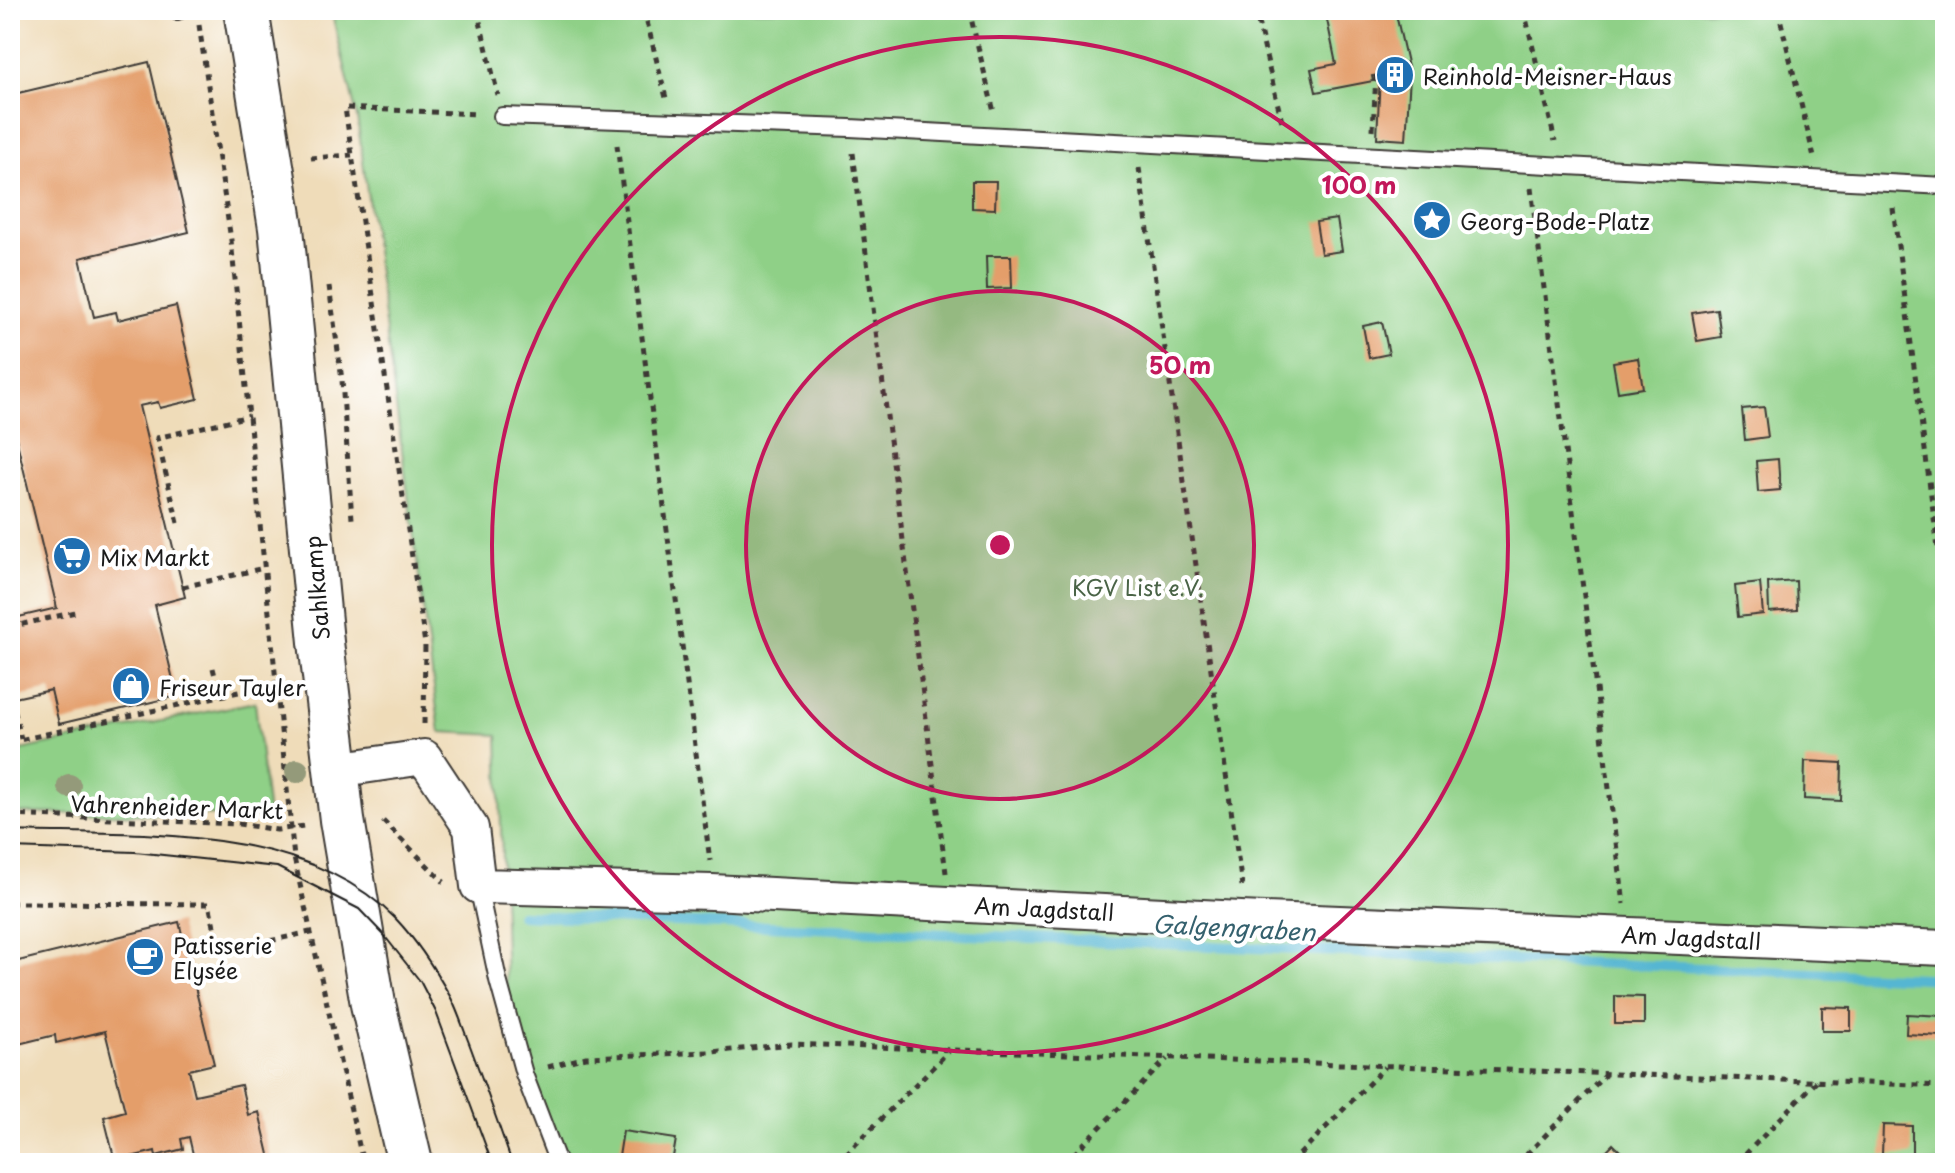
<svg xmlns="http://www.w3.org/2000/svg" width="1955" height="1173" font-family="'Playpen Sans',sans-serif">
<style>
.green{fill:#8fd087;stroke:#567652;stroke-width:2}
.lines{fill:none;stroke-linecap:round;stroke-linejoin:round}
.stream{stroke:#54b6d2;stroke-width:10}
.building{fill:#e49e6a}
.lane-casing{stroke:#3c3934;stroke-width:20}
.street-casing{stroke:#3c3934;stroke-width:38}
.secondary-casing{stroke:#3c3934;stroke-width:48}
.path{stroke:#3c3934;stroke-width:5;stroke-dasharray:6 6;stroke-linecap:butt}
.lane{stroke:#fff;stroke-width:16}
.street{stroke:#fff;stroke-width:34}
.secondary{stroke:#fff;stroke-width:44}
.tram{stroke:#1c1c1c;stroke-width:2}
.tree{fill:#949a7a}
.ring{fill:none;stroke:#c2185b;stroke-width:4}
.labels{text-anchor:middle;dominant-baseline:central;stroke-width:8;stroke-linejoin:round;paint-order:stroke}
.poi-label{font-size:22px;fill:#1c1c1c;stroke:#fff;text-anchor:start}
.park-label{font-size:22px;fill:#4a6447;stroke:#fff}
.street-label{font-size:22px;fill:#1c1c1c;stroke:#fff}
.water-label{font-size:24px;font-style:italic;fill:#35616e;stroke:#fff}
.centre{fill:#c2185b;stroke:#fff;stroke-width:4}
.ring-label{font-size:24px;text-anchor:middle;font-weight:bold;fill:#c2185b;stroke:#fff;stroke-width:8;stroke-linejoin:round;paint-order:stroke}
</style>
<rect width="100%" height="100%" fill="#fff"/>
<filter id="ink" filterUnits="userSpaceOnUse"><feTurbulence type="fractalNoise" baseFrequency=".0125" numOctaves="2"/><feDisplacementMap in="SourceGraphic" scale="16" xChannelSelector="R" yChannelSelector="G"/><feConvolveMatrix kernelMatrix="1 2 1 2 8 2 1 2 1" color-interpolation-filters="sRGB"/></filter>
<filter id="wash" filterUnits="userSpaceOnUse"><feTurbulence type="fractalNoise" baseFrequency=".006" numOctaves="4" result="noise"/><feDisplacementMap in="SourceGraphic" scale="32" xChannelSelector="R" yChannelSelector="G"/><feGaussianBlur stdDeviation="1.8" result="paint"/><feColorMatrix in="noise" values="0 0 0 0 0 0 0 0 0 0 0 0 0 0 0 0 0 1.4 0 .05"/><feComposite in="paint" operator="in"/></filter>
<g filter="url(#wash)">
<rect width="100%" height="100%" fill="#efdcb9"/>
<path class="green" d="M331,10H1945V1163H565L527,1072L506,984L498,735L440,732L357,117Z
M255,702L268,816L14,813L15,751Z"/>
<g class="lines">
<path class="stream" d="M521,915L1945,979"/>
</g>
<g id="blocks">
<path class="building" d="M1325,10H1395L1410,76L1406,140L1377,138L1380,75L1372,76L1373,81L1316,92L1311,69L1336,64Z
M149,62L189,232L80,258L94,317L116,312L118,320L176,306L198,399L160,408L158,402L139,406L185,597L155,605L177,696L59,724L51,690L10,699V619L57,608L10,413V95Z
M972,181H996L995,209L972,208Z
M1337,219L1342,251L1321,254L1316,222Z
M986,256H1011L1012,288L987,289Z
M1717,309L1721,337L1697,341L1692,313Z
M1382,322L1389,354L1369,358L1363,326Z
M1638,358L1643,388L1618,392L1613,362Z
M1764,407L1768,437L1745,440L1742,409Z
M1778,459L1780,490L1758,492L1756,461Z
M1796,581L1797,610L1769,612L1768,583Z
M1760,583L1763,614L1738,617L1735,586Z
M1805,761L1842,763L1841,801L1804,799Z
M179,922L214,1064L189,1070L195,1095L241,1085L248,1115L259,1112L271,1163H195L189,1137L181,1139L183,1149L156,1156L155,1151L115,1161L104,1117L125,1111L105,1031L56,1043L55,1035L10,1046V963Z
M1615,996L1644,997V1024H1615Z
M1822,1007L1851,1008V1031H1822Z
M1907,1014L1942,1016L1941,1036L1906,1034Z
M1883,1125L1912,1126V1155H1882Z
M623,1131L676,1139L672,1163H618Z
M1613,1144L1632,1163H1603L1599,1158Z"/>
</g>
</g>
<g filter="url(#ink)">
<use href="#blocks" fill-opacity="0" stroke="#3c3934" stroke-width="2"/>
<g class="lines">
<g class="lane-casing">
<path id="lane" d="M177,11L180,10
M502,116L850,128L1945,186
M478,886L498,980L524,1074L558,1163"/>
</g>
<g class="street-casing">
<path id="street" d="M336,770L424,757L471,828L478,886L712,892L1241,919L1945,948"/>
</g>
<g class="secondary-casing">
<path id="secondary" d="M246,10L281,228L321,642L342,820L373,1004L410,1163"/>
</g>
<path class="path" d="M477,10L498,95
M644,10L666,98
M969,10L994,112
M1255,10L1283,126
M1524,10L1555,141
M1778,10L1814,157
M199,25L231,240L294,858L363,1163
M1373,130L1376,75
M617,145L710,861
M853,153L946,873
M311,158L352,155
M1139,168L1242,886
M1531,188L1624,904
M1893,208L1945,601
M329,286L342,380L352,519
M178,523L157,438L249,416
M183,587L264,568
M10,627L80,611
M213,668L220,696
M12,699L21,739
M424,724L425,644L345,108L478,114
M10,742L275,684
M10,815L239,824L277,830L304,826
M383,821L444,882
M10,903L209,904L220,952L310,932
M548,1067L586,1057L711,1052L792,1044L1945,1086
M837,1163L949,1051
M1065,1163L1167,1059
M1291,1163L1385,1067
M1518,1163L1605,1075
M1737,1163L1817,1081"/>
<use href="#lane" class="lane"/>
<use href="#street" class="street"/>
<use href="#secondary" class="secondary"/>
<path class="tram" d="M10,831C134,835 301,822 396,919C417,941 436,971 451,998C458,1012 463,1028 469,1043C484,1083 498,1123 512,1163
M10,848L135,852L277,867L359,909L383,934L420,981L436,1012L492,1163"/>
</g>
<g class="tree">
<circle cx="297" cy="771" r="12"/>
<circle cx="69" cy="786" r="12"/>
</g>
</g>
<circle cx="1000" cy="545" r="254" fill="#c2185b" fill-opacity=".12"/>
<g class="ring">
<circle cx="1000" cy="545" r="254"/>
<circle cx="1000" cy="545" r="508"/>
</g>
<defs>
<g id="building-disc" transform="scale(2)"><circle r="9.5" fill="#1f6fb2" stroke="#fff"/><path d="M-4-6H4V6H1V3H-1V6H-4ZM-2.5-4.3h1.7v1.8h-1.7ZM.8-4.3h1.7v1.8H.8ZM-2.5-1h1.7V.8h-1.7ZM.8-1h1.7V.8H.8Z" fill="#fff"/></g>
<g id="sight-disc" transform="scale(2)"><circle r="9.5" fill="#1f6fb2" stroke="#fff"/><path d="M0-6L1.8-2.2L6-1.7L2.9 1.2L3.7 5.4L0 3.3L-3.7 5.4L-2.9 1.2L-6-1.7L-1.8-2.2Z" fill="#fff"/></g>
<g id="supermarket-disc" transform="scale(2)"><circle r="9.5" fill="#1f6fb2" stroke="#fff"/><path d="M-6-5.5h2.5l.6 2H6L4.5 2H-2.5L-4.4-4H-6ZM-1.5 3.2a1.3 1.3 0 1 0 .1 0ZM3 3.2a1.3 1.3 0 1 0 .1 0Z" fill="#fff"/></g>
<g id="shop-disc" transform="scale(2)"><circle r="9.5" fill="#1f6fb2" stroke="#fff"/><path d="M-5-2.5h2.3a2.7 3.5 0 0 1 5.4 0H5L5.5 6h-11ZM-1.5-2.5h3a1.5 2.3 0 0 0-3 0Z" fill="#fff"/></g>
<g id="cafe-disc" transform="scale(2)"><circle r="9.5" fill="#1f6fb2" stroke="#fff"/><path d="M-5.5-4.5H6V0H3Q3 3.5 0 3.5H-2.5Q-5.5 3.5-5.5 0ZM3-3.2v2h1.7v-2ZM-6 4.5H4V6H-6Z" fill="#fff"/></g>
</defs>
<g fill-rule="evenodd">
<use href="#building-disc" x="1395" y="75"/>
<use href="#sight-disc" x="1432" y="220"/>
<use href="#supermarket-disc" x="72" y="556"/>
<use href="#shop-disc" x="131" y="686"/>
<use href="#cafe-disc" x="145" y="957"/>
</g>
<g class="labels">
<g class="poi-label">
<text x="1423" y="75">Reinhold-Meisner-Haus</text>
<text x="1460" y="220">Georg-Bode-Platz</text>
<text x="100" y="556">Mix Markt</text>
<text x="159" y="686">Friseur Tayler</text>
<text x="173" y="944">Patisserie<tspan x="173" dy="25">Elysée</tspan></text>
</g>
<g class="park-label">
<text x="1138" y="586">KGV List e.V.</text>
</g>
<g class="street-label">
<text transform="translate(316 588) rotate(-95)">Sahlkamp</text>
<text transform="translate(177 806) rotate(2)">Vahrenheider Markt</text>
<text transform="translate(1044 908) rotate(3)">Am Jagdstall</text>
<text transform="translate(1691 937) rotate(3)">Am Jagdstall</text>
</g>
<g class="water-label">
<text transform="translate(1234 927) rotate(3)">Galgengraben</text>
</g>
</g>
<circle cx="1000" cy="545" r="12" class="centre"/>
<g class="ring-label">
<text x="1359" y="194">100 m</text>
<text x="1180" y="374">50 m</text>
</g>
<rect width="1955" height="1173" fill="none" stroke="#fff" stroke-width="40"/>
</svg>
